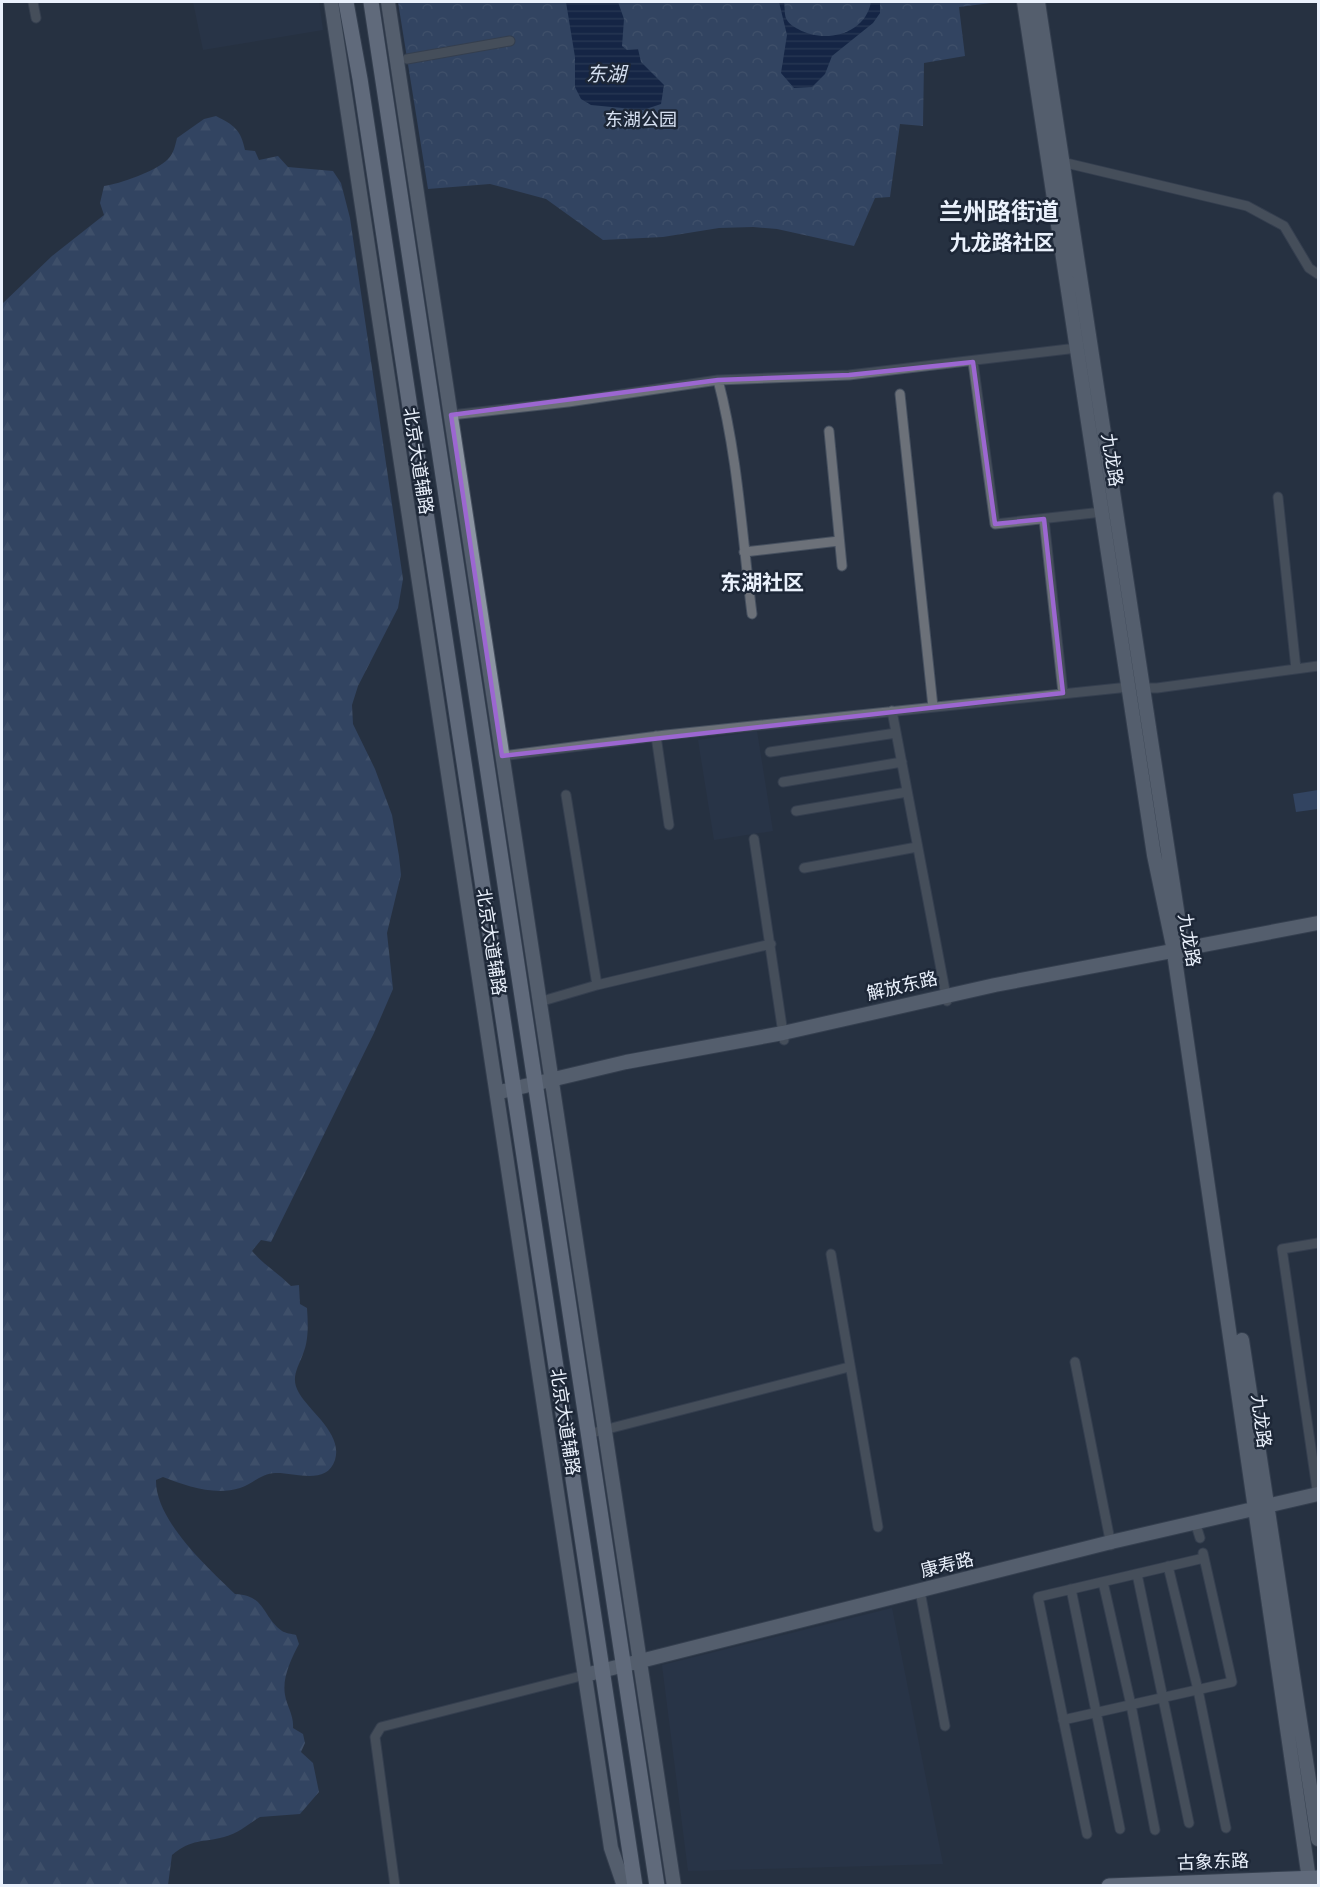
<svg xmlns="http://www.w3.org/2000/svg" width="1320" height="1887" font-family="'DM Sans','Noto Sans SC',sans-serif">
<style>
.built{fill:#2b384e}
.forest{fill:url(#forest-firs)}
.park{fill:url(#park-crowns)}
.garden{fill:#405b87}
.water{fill:url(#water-rules)}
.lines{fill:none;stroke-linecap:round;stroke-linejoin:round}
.street-casing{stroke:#46505f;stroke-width:11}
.secondary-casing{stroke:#46505f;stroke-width:16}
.primary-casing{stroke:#46505f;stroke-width:17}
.street{stroke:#6c7179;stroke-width:9}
.secondary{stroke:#8c95a2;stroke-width:14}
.primary{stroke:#a6b0c2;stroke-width:15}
.marked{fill:none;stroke:#9c67d1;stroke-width:4.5;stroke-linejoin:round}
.labels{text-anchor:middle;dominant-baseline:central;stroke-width:5;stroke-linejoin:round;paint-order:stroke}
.park-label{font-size:18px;fill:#d6e0f1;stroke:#1d2737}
.street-label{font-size:18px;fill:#eaf1fc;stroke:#1d2737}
.water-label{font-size:20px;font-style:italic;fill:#d3deef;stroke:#1d2737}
.quarter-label{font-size:21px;font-weight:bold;fill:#eaf1fc;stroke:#1d2737}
.district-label{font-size:24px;font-weight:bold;fill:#eaf1fc;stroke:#1d2737}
</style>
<defs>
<pattern id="forest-firs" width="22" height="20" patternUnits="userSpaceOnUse" patternTransform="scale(1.5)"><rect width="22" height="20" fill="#405b87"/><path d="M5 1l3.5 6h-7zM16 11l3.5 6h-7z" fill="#5c7399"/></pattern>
<pattern id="park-crowns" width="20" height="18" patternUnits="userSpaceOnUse" patternTransform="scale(1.5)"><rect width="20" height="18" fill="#405b87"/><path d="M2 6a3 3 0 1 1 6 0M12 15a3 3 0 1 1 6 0" fill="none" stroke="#5c7399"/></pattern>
<pattern id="water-rules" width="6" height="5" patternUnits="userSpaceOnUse" patternTransform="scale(1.5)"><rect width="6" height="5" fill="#00184a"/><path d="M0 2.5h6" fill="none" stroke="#253a65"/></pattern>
</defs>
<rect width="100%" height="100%" fill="#273141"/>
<path class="built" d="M193,2H319L323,30L203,50Z
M757,731L773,831L714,840L698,740Z
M892,1608L943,1864L688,1871L662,1665Z"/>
<path class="forest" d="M216,116C234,125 241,130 245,150L255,151L259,160L278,156L288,167L333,171L341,183L350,218L403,579L398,608L358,686L352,705L353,724L375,769L392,815L399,856L401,875L387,933L393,989L374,1033L271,1242L261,1240L252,1251C264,1265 278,1273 291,1286L299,1285L300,1304L307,1308C308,1323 309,1340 303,1354C298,1368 290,1378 299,1393C310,1412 343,1434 335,1460C327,1485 296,1473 277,1473C263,1472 252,1484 240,1488C215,1496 186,1486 163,1477L156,1480C155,1520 208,1568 235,1594C266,1595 262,1617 282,1631C285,1633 292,1634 296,1635L299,1644C291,1659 282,1678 285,1695C287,1707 294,1715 293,1728L303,1734L305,1743L301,1752L313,1763L319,1792L300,1814L260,1817C248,1824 239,1833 224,1837C202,1843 193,1838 172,1855L168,1885H2V304L52,256L104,215L100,203L104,186C119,184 157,171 168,159C174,153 175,146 177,138L204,119Z"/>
<path class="park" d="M398,2H999L959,7L965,56L924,63L923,126L900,124L890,197L875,198L854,246L777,229L753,227L719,228L663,237L603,240L546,199L490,184L428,189Z"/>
<path class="garden" d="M1318,790V809L1296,812L1293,794Z"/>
<path class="water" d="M566,2H618L624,19L622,46L627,50L638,49L641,62L664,85L661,104L643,110L591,105L581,99L575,87V57Z
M779,2H784C785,7 784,16 787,20C789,24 794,27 798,29C824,44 865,35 871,2H880V13L873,23L832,56L825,74L812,87L794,88L781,73L787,35Z"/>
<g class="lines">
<g class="street-casing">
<path id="street" d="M33,2L36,18
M407,59L510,41
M1062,162L1247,206L1284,226L1309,268L1318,274
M973,362L995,524L1102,512
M718,380C738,456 742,536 752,614
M900,394L933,707
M451,415L568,402L718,380L849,375L1077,348
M829,431L842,566
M1278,497L1296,669
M1044,519L1063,693
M744,552L839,541
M1142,688H1157L1318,666
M892,711L947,1001
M656,736L669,825
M770,752L896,733
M502,756L666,735L1129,687
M783,782L902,762
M566,795L597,985
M796,811L907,792
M754,839L784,1040
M804,868L917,847
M539,1002L597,985L771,944
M1318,1243L1282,1249L1318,1496
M831,1254L878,1527
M1075,1362L1111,1545
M588,1434L849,1367
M1195,1522L1200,1538
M1168,1566L1198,1690L1226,1828
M1137,1574L1189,1823
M1103,1582L1131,1705L1155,1830
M1071,1589L1120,1829
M920,1591L945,1726
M1063,1720L1232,1682L1203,1553
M1087,1834L1038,1597L1204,1558
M395,1886L375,1737L381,1727L585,1675"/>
</g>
<g class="secondary-casing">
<path id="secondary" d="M331,2L611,1848L624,1886
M388,2L674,1886
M1024,2L1154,855L1173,946L1310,1886
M1038,2L1184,956
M504,1091L626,1062L783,1033L995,985L1318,923
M1242,1340L1318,1839
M593,1673L1111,1542L1318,1494"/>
</g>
<g class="primary-casing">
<path id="primary" d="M346,2L360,79L635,1886
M371,2L657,1886
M1109,1886L1318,1878"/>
</g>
<use href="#street" class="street"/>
<use href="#secondary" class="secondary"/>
<use href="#primary" class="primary"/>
</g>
<path d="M0 0H1320V1887H0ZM973,362L995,524L1044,519L1063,693L502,756L451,415L718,380L849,375Z" fill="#273141" fill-opacity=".55" fill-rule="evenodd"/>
<path class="marked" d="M973,362L995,524L1044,519L1063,693L502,756L451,415L718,380L849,375Z"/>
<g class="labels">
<g class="park-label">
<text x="641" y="120">东湖公园</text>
</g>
<g class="street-label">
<text transform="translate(1112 460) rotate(81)">九龙路</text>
<text transform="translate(418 461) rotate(81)">北京大道辅路</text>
<text transform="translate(1189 940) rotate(80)">九龙路</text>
<text transform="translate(491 942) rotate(81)">北京大道辅路</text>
<text transform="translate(902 986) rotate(-13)">解放东路</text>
<text transform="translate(1261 1421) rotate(83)">九龙路</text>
<text transform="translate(565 1422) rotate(81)">北京大道辅路</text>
<text transform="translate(947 1565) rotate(-14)">康寿路</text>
<text transform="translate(1213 1862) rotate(-2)">古象东路</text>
</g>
<g class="water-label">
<text x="606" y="74">东湖</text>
</g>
<g class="quarter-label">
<text x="1002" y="243">九龙路社区</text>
<text x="762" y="583">东湖社区</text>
</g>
<g class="district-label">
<text x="999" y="211">兰州路街道</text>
</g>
</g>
<rect width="1320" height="1887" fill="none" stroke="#eaf1fc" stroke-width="6"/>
</svg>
